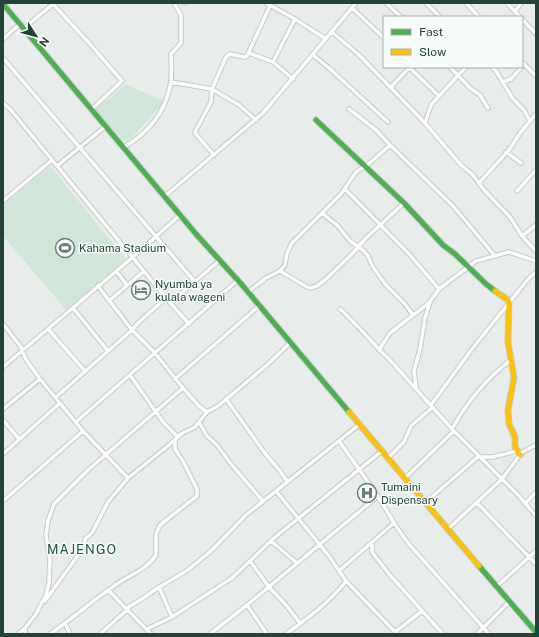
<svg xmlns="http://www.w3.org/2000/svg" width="539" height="637" font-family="'Public Sans',sans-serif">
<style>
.green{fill:#d1e6d8}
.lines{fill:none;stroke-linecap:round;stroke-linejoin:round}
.street-casing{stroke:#c5cac8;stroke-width:5.5}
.fast-casing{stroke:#c3cbc8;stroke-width:7}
.slow-casing{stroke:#c3cbc8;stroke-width:7}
.street{stroke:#fcfcfc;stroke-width:3.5}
.fast{stroke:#4caf50;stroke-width:5}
.slow{stroke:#ffc107;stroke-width:5}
.labels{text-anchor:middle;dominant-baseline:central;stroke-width:3;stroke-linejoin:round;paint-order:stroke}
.poi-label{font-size:11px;fill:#24423a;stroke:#f7fbf9;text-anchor:start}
.quarter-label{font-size:13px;letter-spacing:1px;fill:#1f5548;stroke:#f7fbf9}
</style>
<rect width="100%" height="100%" fill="#e8edeb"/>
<path class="green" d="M126,84L163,101V103L129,141H124L95,110Z
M50,166L126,259L66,310L3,236V205Z"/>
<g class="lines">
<g class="street-casing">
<path id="street" d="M52,3L90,44L122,81L92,109
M184,3H185
M266,3L295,19L326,39
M386,3L401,17
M426,3L440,17
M466,3L479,17
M507,3L520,17
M352,8L384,38
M515,12L521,3
M522,19L536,34
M23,29L53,4
M332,32L359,55L425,123L461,165L473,175L484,190L510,217L522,236L536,251
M3,39L20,24
M249,53L273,62L295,19
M313,55L329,68L388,122
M3,58L195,282
M273,62L293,79
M522,62L536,76
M409,67L439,96
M450,67L470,88L480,95L488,108
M492,67L496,71L513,99L524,110L530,121
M171,82L212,89L239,105L256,120
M503,82L511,79L522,67
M391,87L410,67
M3,103L10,109L166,298L189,324
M349,109L376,130L390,145L454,207L495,256
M425,123L431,105L439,96L466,67
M124,147C149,133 167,110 171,81C172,72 171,63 171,54L181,43V15L174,3
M506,152L521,163
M214,155L195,133L196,130L211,102L212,89L226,57L230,54L244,57L247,56L270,6
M57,166L106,126
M479,183L509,150L520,133L536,114
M345,189L410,255L439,289
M517,191L536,170
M165,196L263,113L356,3
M3,201L52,160
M322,213L338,226L350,241L364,251L368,256L373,267L385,284L404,303L413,315
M522,236L536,225
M116,271L127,285
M280,271L307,287L310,288L317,286L326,279L353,253L365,239L404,203
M98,286L132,330L155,353L183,388L200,407L207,412L218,406L267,365L290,343
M248,292L266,278L280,271L285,265L287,253L292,243L341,194L356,172L371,162L390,145
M109,301L144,271
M170,303L220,260
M73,308L108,351
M340,309C353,321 364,333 376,346C381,351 383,354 389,359L452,429L519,496L536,516
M3,324L21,347L25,358L40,379L83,431L128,478L169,445L181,434L195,427L207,412
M48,329L85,371
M379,350L390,333L429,303L439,289L476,261L509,252L536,261
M3,367L133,257L180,215
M130,375L163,422L178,437
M175,379L259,306
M416,387L414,371L420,349L425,318L430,302
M56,397L132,330L138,323L166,298
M226,399L264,452L280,471L287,481
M431,405L472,349L529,278L536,272
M3,409L40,379
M3,420L19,439
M76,422L238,280
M199,422L207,436L217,445L231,464L263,501
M452,429C467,402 487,378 512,359
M339,441L378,496L394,523L408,543L489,634
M3,454L60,403
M480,457H493L517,451
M388,458L404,442L411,426L433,407
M405,478L454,431
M276,491L329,556L346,581L397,634
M3,501L83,431
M426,502L479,456
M477,503L536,564
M525,504L536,492
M448,529L502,479L522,452L536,445
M271,541L297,563
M372,544V552L389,574L443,634
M250,561L269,587L286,605L300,623
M340,570L394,523
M497,586L536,551
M159,587L172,617
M108,590L151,634
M45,601L84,547L85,539L92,533L108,502L128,478
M247,605L267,634
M127,608L145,597L156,589L188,570L212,550L246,515L360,424
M65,623L70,634
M147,629L172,617L232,578L274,538L382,451
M395,632L422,611
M18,634L25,628
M25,634V628L36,614L46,595L49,583L50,560L46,535L48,521L54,504L88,470L183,388
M50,634C72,619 92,601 114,586C128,575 146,571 156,555V534L160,525L197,496V489L184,463L175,449V441
M100,634L128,609
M210,634L247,605L378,496
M286,634C308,618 330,602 346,581
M477,634L510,601"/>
</g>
<g class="fast-casing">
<path id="fast" d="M3,4L196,234L243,286L349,412
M316,120L404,203L443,245L455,254L486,284L495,291
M479,566L536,632"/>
</g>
<g class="slow-casing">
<path id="slow" d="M495,291L508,300L509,303L508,342L514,378L508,410L509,424L515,437V447L520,455
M349,412L479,566"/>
</g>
<use href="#street" class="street"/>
<use href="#fast" class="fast"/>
<use href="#slow" class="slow"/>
</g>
<defs>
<g id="stadium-ring" transform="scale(1)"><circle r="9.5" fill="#f7fbf9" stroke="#697e78" stroke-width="1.5"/><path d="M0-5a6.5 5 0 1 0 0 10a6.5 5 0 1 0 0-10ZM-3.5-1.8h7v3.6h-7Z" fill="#697e78"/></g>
<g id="hotel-ring" transform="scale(1)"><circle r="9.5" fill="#f7fbf9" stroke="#697e78" stroke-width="1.5"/><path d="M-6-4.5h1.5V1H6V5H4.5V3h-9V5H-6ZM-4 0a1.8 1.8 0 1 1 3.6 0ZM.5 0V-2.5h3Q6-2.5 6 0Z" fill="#697e78"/></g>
<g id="hospital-ring" transform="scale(1)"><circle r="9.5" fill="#f7fbf9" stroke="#697e78" stroke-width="1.5"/><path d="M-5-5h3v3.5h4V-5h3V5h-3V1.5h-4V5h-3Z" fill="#697e78"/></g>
</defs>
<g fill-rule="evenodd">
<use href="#stadium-ring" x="65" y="248"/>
<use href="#hotel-ring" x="141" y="290"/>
<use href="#hospital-ring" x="367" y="493"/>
</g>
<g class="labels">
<g class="poi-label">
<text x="79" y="248">Kahama Stadium</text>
<text x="155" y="284">Nyumba ya<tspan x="155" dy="13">kulala wageni</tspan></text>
<text x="381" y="487">Tumaini<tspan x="381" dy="13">Dispensary</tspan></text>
</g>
<g class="quarter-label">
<text x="82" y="549">MAJENGO</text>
</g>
</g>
<rect width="539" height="637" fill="none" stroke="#24423a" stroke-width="8"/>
<rect x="383" y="16" width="140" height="52" fill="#f7fbf9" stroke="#a3b1ad"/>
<rect x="391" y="29" width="20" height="6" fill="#4caf50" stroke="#a3b1ad"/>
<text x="419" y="36" font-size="12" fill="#24423a">Fast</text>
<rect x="391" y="49" width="20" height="6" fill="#ffc107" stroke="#a3b1ad"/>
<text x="419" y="56" font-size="12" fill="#24423a">Slow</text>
<g transform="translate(36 36) rotate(126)" stroke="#f7fbf9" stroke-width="3" paint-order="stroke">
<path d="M0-3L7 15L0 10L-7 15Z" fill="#24423a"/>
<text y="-6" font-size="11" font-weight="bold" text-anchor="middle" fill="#24423a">N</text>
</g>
</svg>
